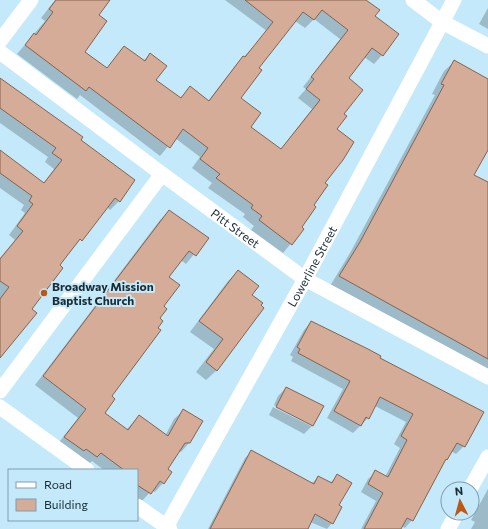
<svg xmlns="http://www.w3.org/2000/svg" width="488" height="529" font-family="Commissioner,sans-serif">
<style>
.shadow{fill:#0003}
.building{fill:#d5ac97;stroke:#87624e;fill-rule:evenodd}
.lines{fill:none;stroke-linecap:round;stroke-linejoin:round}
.street{stroke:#fff;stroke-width:15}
.poi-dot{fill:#b95915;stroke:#c4e9fb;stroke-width:1.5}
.labels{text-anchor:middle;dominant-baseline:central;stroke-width:4;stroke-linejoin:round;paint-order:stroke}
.street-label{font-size:12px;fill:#1a2c34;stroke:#c4e9fb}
.poi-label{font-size:12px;font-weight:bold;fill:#1a2c34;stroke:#c4e9fb;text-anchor:start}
</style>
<rect width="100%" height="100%" fill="#c4e9fb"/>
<path class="shadow" d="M55,0H108L97,15L83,52L106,69L124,47L143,61L150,54L155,80L180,98L190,88L208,101L235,66L257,43L258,68L239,98L250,127L280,150L312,109L298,98L306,89L303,87L340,39L314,19L305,28L295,21L279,40L225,0H365L373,17L382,55L374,64L364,57L347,78L343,114L336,129L324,183L300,227L303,229L283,253L251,230L254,226L243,217L245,214L208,188L212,183L192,168L200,157L175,138L160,156L80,95L77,99L17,54L45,21L41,18Z
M488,8V29L479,24Z
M454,62L488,80V150L473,175L488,183V370L330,286L350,253L435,95L432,94L444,71Z
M0,79L80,140L119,201L110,210L107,207L59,265L0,357V258L15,240L9,235L25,213L21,210L24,205L0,188V152L43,184L54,169L45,162L48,157L0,123Z
M169,211L207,238L186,264L181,260L168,277L159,319L111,397L103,413L126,430L139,416L165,436L174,419L183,411L189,443L181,452L178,451L166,469L163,483L155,492L152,490L141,502L137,500V470H104L92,461L88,465L56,446L78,418L35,385L160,220Z
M238,271L251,295L216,371L206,380L196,372L214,349L190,332L228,281Z
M311,322L378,359L464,446L456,454L451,451L442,464L412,520L405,528L402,526L400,529H361L376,501L361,492L368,479L376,472L385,477L400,448L394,444L406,422L375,406L368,418L353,433L327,418L343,389L291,361L293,357L290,355L304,330Z
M286,388L322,407L312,426L304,434L269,415L273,407L311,426V424L274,405L278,396Z
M252,452L311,484L318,477L330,483L337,476V506L332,523L327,529L310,522L307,529H208L245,458Z
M488,489V529H471L475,522L471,520Z"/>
<path class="building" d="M56,0H110L99,15L107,21L85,52L107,68L124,46L145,61L150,53L167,66L156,80L181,98L190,86L209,101L243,56L245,57L273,22L245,0H366L380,10L375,16L399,34L383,56L372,48L349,78L363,90L344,114L347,116L337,129L354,142L343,160L325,183L328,185L314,205L316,207L302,227L304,229L292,245L259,220L262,216L251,208L253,205L216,178L220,174L200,159L208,148L183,129L170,148L89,87L86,91L25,45L34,33L36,35L53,12L49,9ZM322,10L348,30L311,77L314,79L306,89L320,100L281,149L251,127L261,113L241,98L262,70L259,68L303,12L314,20Z
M454,60L488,79V150L474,175L488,182V359L339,276L360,242L444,85L441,84Z
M0,78L83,137L81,140L135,180L120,202L115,198L82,241L80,239L60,265L63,268L32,309L37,313L0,358V299L9,287L0,281V259L23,231L17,226L33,204L29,201L32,196L0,173V150L44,183L62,160L52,153L56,148L0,108Z
M169,210L209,238L196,256L189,251L169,277L180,285L164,306L167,309L160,318L163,321L158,328L161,330L112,396L115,399L105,413L128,430L139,415L168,436L183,409L203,421L190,443H185L168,469L172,472L164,484L160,481L151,494L137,485V470H124L101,453L97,457L86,449L84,451L64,437L86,409L43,376Z
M238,270L259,286L252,295L263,303L261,305L264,308L217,371L206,362L223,339L199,321Z
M311,321L368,349L381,356L380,358L484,412L465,447L457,443L447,460L446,459L413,521L407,518L401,529H364L383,493L368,484L375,470L388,477L407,440L401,436L413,414L380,397L369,419L366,417L361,426L334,411L350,381L298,353L300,349L297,347Z
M286,387L324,406L313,426L276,407Z
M251,450L314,484L318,476L332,483L337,474L352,483L339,505L342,507L333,524L315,514L308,529H210Z"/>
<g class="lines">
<g class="street">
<path d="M413,0L442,22L488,46"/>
<path d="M0,41L31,0"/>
<path id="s1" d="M0,52L162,174L305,279L488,377"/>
<path d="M0,391L162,174"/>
<path d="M0,407L87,470"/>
<path d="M470,489L488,457"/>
<path d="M137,506L170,529"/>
<path id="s2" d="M165,529L305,279L454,0"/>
<path d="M448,529L457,513"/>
</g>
</g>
<circle class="poi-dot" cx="44" cy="293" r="4"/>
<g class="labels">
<g class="street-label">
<text stroke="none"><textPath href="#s1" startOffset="294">Pitt Street</textPath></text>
<text stroke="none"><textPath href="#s2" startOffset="301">Lowerline Street</textPath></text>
</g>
<g class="poi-label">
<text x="52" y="286">Broadway Mission<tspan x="52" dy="14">Baptist Church</tspan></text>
</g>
</g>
<rect x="8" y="469" width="130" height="52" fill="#c4e9fb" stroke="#809dab"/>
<rect x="16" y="482" width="20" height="6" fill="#ffffff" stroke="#809dab"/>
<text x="44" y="489" font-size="12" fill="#1a2c34">Road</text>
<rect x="16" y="499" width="20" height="12" fill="#d5ac97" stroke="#809dab"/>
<text x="44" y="509" font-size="12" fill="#1a2c34">Building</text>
<g transform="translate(460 501) rotate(354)"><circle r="19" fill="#c4e9fb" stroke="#809dab"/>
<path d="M0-3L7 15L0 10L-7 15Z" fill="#b95915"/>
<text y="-6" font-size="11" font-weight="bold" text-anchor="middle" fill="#1a2c34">N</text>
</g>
</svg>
